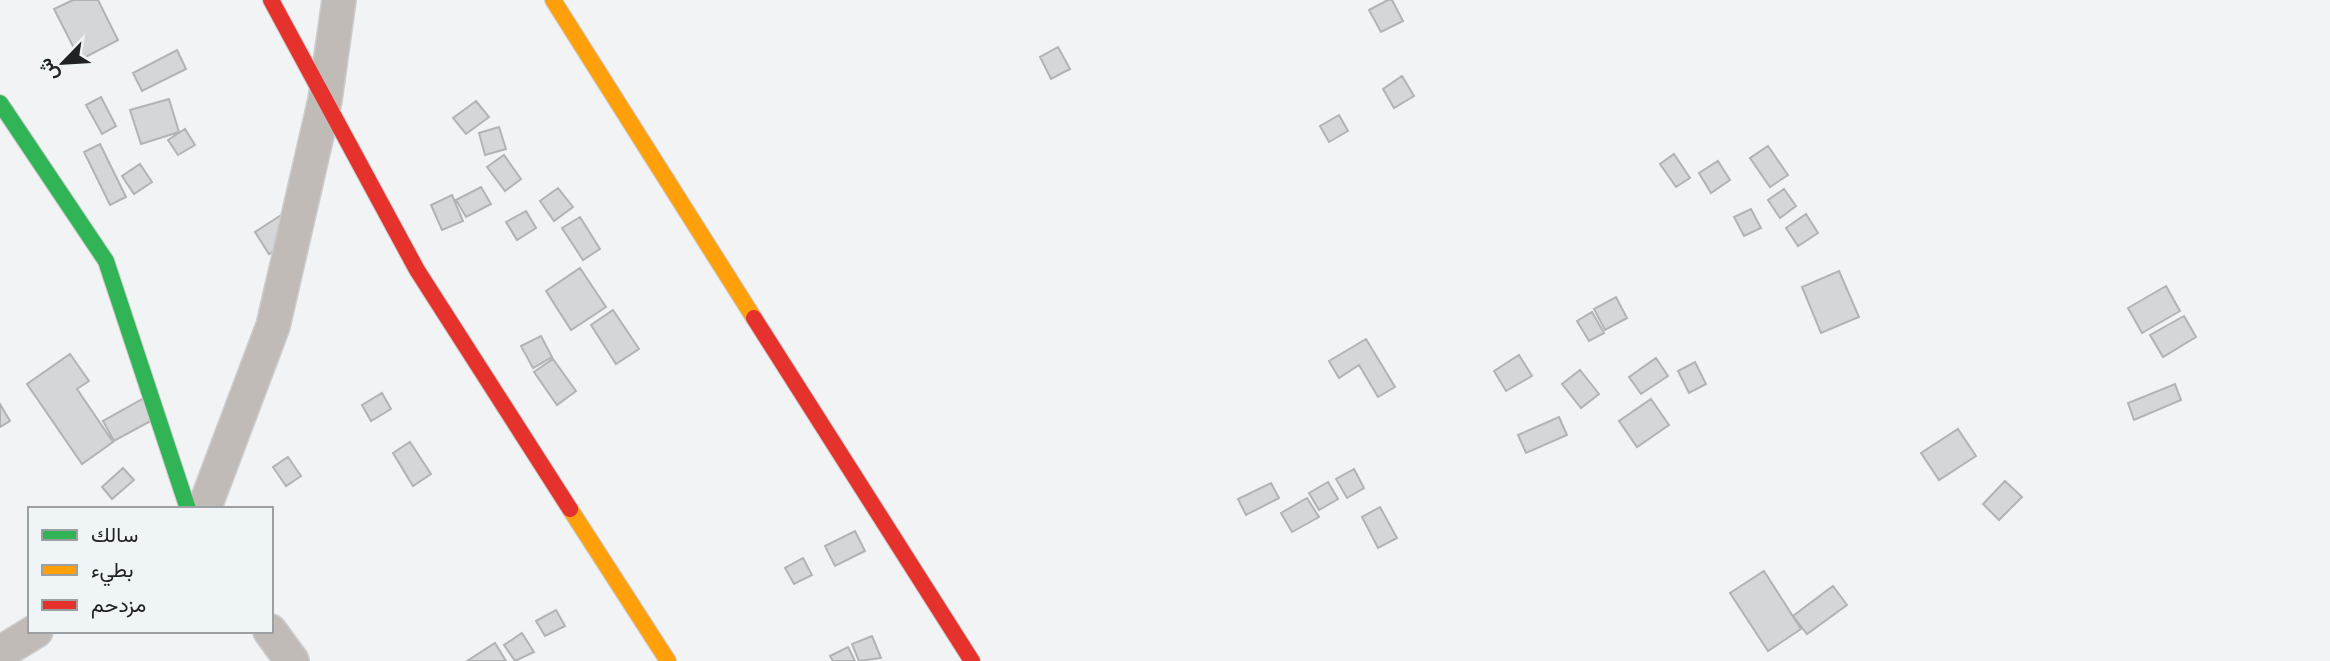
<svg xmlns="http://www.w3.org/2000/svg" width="2330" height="661" font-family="Figtree,Vazirmatn,sans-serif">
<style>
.building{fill:#d5d6d8;stroke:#b2b3b5;stroke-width:2}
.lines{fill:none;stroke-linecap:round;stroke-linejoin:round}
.street-casing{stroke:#cccdce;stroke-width:36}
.fast-casing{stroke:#cccdce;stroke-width:18}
.slow-casing{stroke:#cccdce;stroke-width:18}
.jam-casing{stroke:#cccdce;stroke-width:18}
.street{stroke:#c1bbb8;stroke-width:33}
.fast{stroke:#30b455;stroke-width:16}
.slow{stroke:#ff9f0a;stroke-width:16}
.jam{stroke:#e5322d;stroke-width:16}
</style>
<rect width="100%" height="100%" fill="#f1f3f5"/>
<path class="building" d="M73,0H98L118,40L80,60L54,9Z
M1388,0H1392L1403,21L1381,32L1369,10Z
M1058,47L1070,69L1051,79L1040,57Z
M177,50L186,69L142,91L133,73Z
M1402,76L1414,96L1394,108L1383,89Z
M101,97L116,126L102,134L86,105Z
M169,99L179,132L141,144L130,110Z
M476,101L489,117L466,134L453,118Z
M1339,115L1348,131L1329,142L1320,126Z
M499,127L506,149L485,155L479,133Z
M185,129L195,145L178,155L168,140Z
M100,144L126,197L110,205L84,152Z
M1768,146L1788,175L1770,187L1750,158Z
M1674,154L1690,178L1676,187L1660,164Z
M504,155L521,179L505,191L487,167Z
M1718,161L1730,180L1711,193L1699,173Z
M140,164L152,182L134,194L122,176Z
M481,187L491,204L466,217L456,200Z
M558,188L573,207L554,221L540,201Z
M1784,189L1796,206L1780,218L1768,200Z
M452,195L463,221L442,230L431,205Z
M1751,209L1761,228L1744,236L1734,217Z
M526,211L536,228L517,240L506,222Z
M286,212L300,234L269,254L255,232Z
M1806,214L1818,233L1798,246L1786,228Z
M580,217L600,249L583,260L562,228Z
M580,268L606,307L571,330L546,291Z
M1839,271L1859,317L1821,333L1802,287Z
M2166,286L2180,311L2142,333L2128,308Z
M1616,297L1627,318L1605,330L1594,309Z
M613,310L639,349L616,364L591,325Z
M1592,312L1604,333L1589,341L1577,321Z
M2184,316L2196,337L2163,357L2150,335Z
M541,336L552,357L533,368L521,346Z
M1366,339L1395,387L1378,397L1359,365L1339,378L1329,361Z
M70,354L89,381L77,389L113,442L82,464L27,384Z
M1519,355L1532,376L1506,391L1494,371Z
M1656,358L1668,376L1641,394L1629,377Z
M553,359L576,391L557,405L534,372Z
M1695,362L1706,384L1689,393L1678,371Z
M1580,370L1599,394L1581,408L1562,384Z
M2175,384L2181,400L2134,420L2128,403Z
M382,393L391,409L371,421L362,405Z
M144,398L156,418L114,441L103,421Z
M1651,399L1669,425L1637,447L1619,421Z
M0,404L10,421L0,427Z
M1559,417L1567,435L1526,453L1518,435Z
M1958,429L1976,456L1939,480L1921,453Z
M410,442L431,474L413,486L393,453Z
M288,457L301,476L286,486L273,467Z
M123,468L134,480L112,499L102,487Z
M1354,469L1364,488L1347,498L1336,479Z
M2005,481L2022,497L1999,520L1983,504Z
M1328,482L1338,499L1319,510L1309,493Z
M1271,483L1279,498L1246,515L1238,499Z
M1307,498L1319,517L1292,532L1281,513Z
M1380,507L1397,538L1378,548L1362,517Z
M855,531L865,551L835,566L825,546Z
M803,558L812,575L794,584L785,568Z
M1764,571L1801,629L1768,651L1730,593Z
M1833,586L1847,605L1807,634L1793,616Z
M556,610L565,626L545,636L536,621Z
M522,633L534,652L515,661L504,645Z
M872,636L881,658L859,661L852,644Z
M495,643L506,661H467Z
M848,647L855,661H833L830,656Z"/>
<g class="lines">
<g class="street-casing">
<path id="street" d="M204,509L273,326L325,100L339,0
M270,631L292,661
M0,653L36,631"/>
</g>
<g class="fast-casing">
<path id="fast" d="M0,103L106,261L188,509"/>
</g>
<g class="slow-casing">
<path id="slow" d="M553,0L754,318
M570,509L668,661"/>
</g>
<g class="jam-casing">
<path id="jam" d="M271,0L417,270L570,509
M754,318L972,661"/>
</g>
<use href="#street" class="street"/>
<use href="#fast" class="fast"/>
<use href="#slow" class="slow"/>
<use href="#jam" class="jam"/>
</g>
<rect x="28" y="507" width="245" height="126" fill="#eff4f7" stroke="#9ca0a2" stroke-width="2"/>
<rect x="42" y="530" width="35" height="10" fill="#30b455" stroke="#9ca0a2" stroke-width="2"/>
<text x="91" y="542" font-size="21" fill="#202223">سالك</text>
<rect x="42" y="565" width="35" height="10" fill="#ff9f0a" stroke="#9ca0a2" stroke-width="2"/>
<text x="91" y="577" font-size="21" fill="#202223">بطيء</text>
<rect x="42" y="600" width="35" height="10" fill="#e5322d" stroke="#9ca0a2" stroke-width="2"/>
<text x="91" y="612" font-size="21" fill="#202223">مزدحم</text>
<g transform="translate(63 63) rotate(245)" stroke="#eff4f7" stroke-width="5" paint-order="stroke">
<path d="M0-5L12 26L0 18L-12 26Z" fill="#202223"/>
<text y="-10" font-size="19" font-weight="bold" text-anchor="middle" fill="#202223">ش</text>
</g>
</svg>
